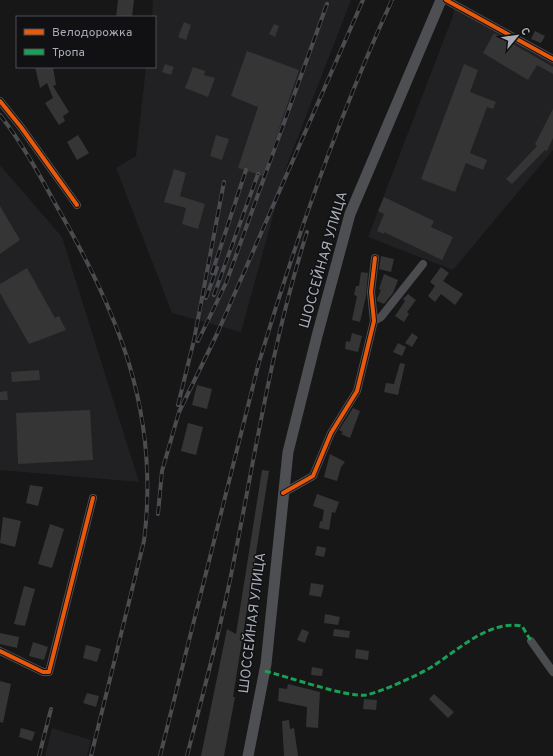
<svg xmlns="http://www.w3.org/2000/svg" width="553" height="756" font-family="Overpass,sans-serif">
<style>
.built{fill:#212123}
.building{fill:#353536}
.lines{fill:none;stroke-linecap:round;stroke-linejoin:round}
.minor{stroke:#4b4c50;stroke-width:8}
.major{stroke:#4d4f52;stroke-width:11}
.rail-casing{stroke:#4b4c4f;stroke-width:4}
.rail{stroke:#111113;stroke-width:2.5;stroke-dasharray:8;stroke-linecap:butt}
.quiet{stroke:#1a9f57;stroke-width:3;stroke-dasharray:6 3;stroke-linecap:butt}
.cycleway-casing{stroke:#111113;stroke-width:6}
.cycleway{stroke:#e8590c;stroke-width:4}
.labels{text-anchor:middle;dominant-baseline:central;stroke-width:3;stroke-linejoin:round;paint-order:stroke}
.street-label{font-size:14px;fill:#a8adb8;stroke:#111113}
</style>
<rect width="100%" height="100%" fill="#171717"/>
<path class="built" d="M153,0H351L287,165L241,332L172,313L116,168L136,156L146,67H155V17H152Z
M454,8L553,62V150L453,270L368,237L453,16Z
M0,165L62,237L139,482L0,470Z
M52,728L91,740L87,756H45Z"/>
<path class="building" d="M118,0H134L132,17H116Z
M184,22L191,25L186,40L178,37Z
M274,24L279,26L275,37L269,34Z
M535,31L545,36L541,43L531,39Z
M494,33L553,67V74L537,65L528,80L483,53Z
M247,51L299,70L263,176L238,168L258,107L231,96Z
M165,64L174,67L171,75L162,72Z
M464,64L478,70L470,92L496,102L493,109L487,107L470,153L487,160L483,170L466,163L455,192L421,179Z
M35,67H53L56,85L53,86L69,112L63,116L65,121L59,125L45,103L53,98L47,83L40,88Z
M193,67L205,71L204,75L215,78L208,97L185,88Z
M553,109V138L547,151L545,150L512,184L506,179L537,146L535,144Z
M78,135L89,153L77,160L67,142Z
M216,135L229,139L222,160L210,156Z
M174,169L186,173L180,196L205,204L198,229L182,224L186,208L164,202Z
M384,197L434,221L431,227L453,237L442,260L384,232V234L377,231L384,214L378,211Z
M0,206L20,240L0,254Z
M381,256L394,259L391,272L379,269Z
M441,267L449,273L443,281L463,294L455,305L441,294L435,302L428,296L435,286L430,282Z
M27,268L55,318L59,316L66,330L29,344L0,293V284Z
M361,272L368,273L366,296L360,322L352,320L357,296L354,295L356,286H359Z
M384,274L398,280L393,293L384,304L377,301V299L381,290L379,289Z
M408,294L416,300L407,312L409,314L404,322L395,316L405,301L403,299Z
M352,333L362,336L358,352L345,349L346,341L350,342Z
M412,333L418,337L412,347L405,343Z
M398,343L406,347L402,356L393,352Z
M400,363L405,364L398,395L384,392L386,383L394,384Z
M39,370L40,380L12,382L11,372Z
M197,385L212,389L207,409L192,405Z
M7,391L8,400H0V392Z
M353,408L360,411L350,438L341,434L343,432L339,430Z
M90,410L93,460L18,464L16,413Z
M188,423L203,427L196,455L181,451Z
M330,454L345,462L341,467L337,481L324,477Z
M262,470L269,471L233,697H235L224,756H201L227,629L236,634Z
M30,485L43,487L38,506L26,503Z
M317,494L339,502L335,513L332,512L329,530L319,528L320,521L322,522L324,510L313,506Z
M3,517L21,521L15,547L0,543Z
M50,524L64,529L52,568L38,564Z
M317,546L326,548L324,557L315,555Z
M311,583L324,585L321,597L309,595Z
M24,586L35,589L25,626L14,624Z
M325,614L340,617L338,625L324,623Z
M302,629L309,632L305,643L297,640Z
M334,629L350,631L349,638L333,636Z
M0,633L19,637L17,648L0,644Z
M33,642L48,647L44,660L29,656Z
M86,645L101,649L97,662L83,658Z
M356,649L369,651L368,660L355,658Z
M312,667L323,669L322,676L311,675Z
M0,681L11,684L3,723L0,722Z
M288,684L320,692L318,728L306,727L307,707L278,701L279,688L287,689Z
M87,693L99,696L96,707L83,703Z
M434,694L454,712L448,718L429,699Z
M364,699L377,700L376,710L363,709Z
M289,720L290,729L294,728L298,756H284L282,721Z
M21,728L35,732L32,741L19,737Z"/>
<g class="lines">
<path class="minor" d="M446,0L553,59
M0,101L21,127L77,205
M374,321L381,317L423,264
M283,493L313,476L331,433L357,391L374,321L371,292L375,258
M531,641L553,672
M0,651L43,672H49L93,498"/>
<path class="major" d="M248,756L266,664L288,452L317,336L350,214L441,0"/>
<g class="rail-casing">
<path id="rail" d="M0,115C22,143 39,174 56,205C119,314 160,413 144,541L91,756
M212,273L246,170
M214,295L258,174
M206,298L217,268
M198,341L226,283L327,4
M178,405L194,340L224,182
M158,514L162,471L179,412L217,334L363,0
M39,756L51,709
M160,756L258,366C295,242 338,118 392,0
M187,756C202,697 218,639 230,580C254,463 271,345 307,232"/>
</g>
<use href="#rail" class="rail"/>
<path class="quiet" d="M265,671C285,676 349,698 366,695C381,692 419,675 433,666C458,650 489,620 522,626L531,641"/>
<g class="cycleway-casing">
<path id="cycleway" d="M446,0L553,59
M0,101L21,127L77,205
M283,493L313,476L331,433L357,391L374,321L371,292L375,258
M0,651L43,672H49L93,498"/>
</g>
<use href="#cycleway" class="cycleway"/>
</g>
<g class="labels">
<g class="street-label">
<text transform="translate(324 260) rotate(-74)">ШОССЕЙНАЯ УЛИЦА</text>
<text transform="translate(253 623) rotate(-83)">ШОССЕЙНАЯ УЛИЦА</text>
</g>
</g>
<rect x="16" y="16" width="140" height="52" fill="#111113" stroke="#4d4f55"/>
<rect x="24" y="29" width="20" height="6" fill="#e8590c" stroke="#4d4f55"/>
<text x="52" y="36" font-size="12" fill="#a8adb8">Велодорожка</text>
<rect x="24" y="49" width="20" height="6" fill="#1a9f57" stroke="#4d4f55"/>
<text x="52" y="56" font-size="12" fill="#a8adb8">Тропа</text>
<g transform="translate(517 36) rotate(61)" stroke="#111113" stroke-width="3" paint-order="stroke">
<path d="M0-3L7 15L0 10L-7 15Z" fill="#a8adb8"/>
<text y="-6" font-size="11" font-weight="bold" text-anchor="middle" fill="#a8adb8">С</text>
</g>
</svg>
